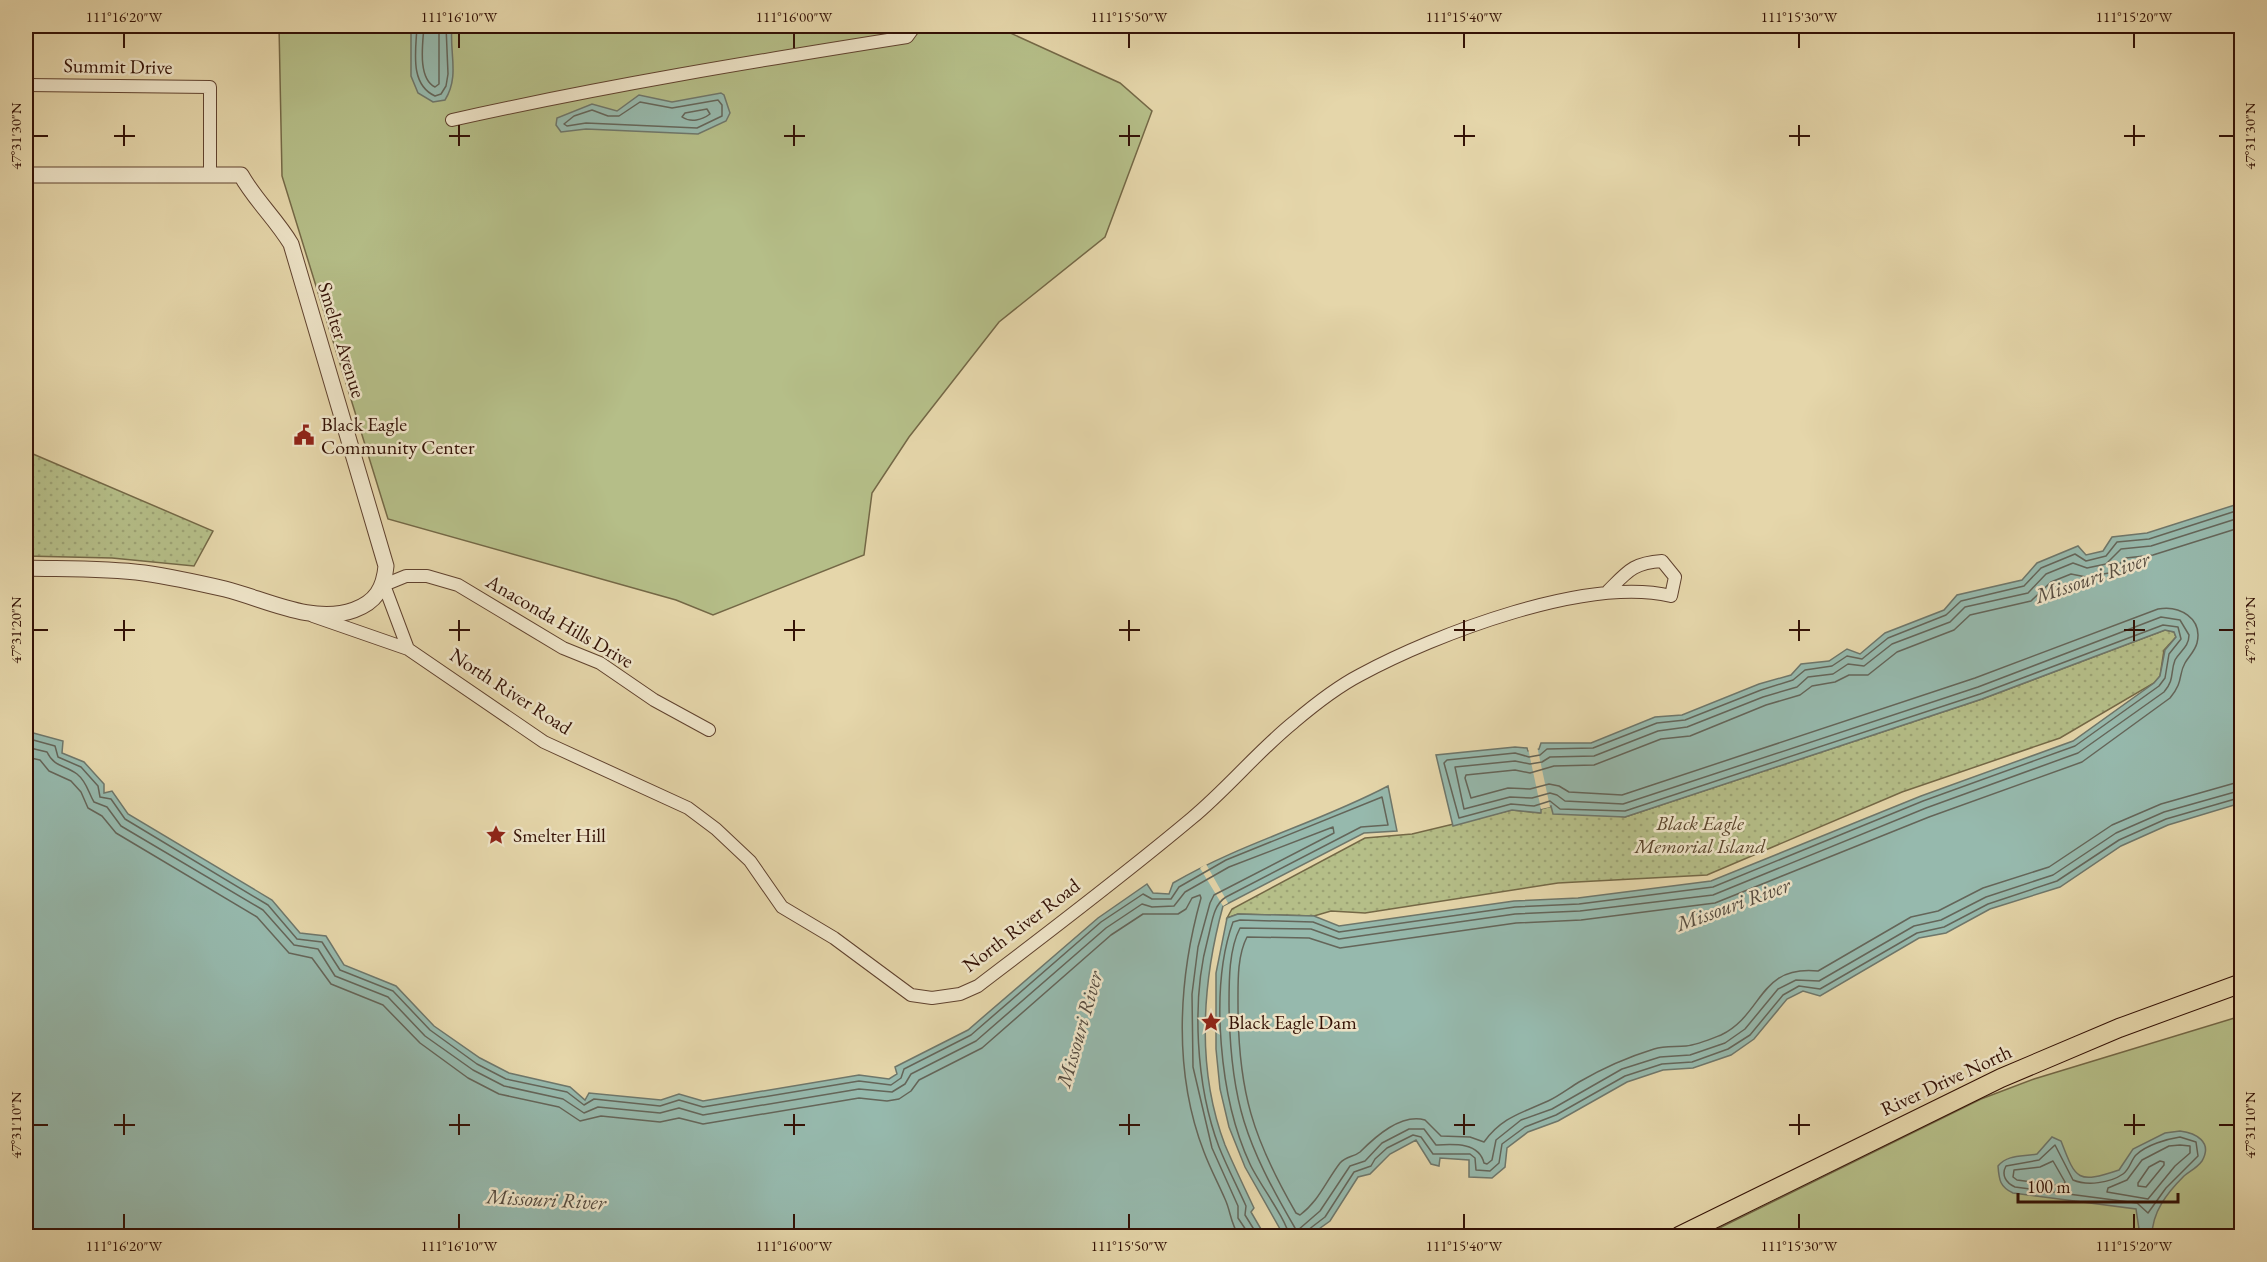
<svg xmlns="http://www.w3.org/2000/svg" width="2267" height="1262" font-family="'EB Garamond',serif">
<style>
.green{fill:#b5be88;stroke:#746846;stroke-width:1.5}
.park{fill:url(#park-dots);stroke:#746846;stroke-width:1.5}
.water{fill:#96b9ad;stroke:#6e766a;stroke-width:1.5}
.pier{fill:#e5d6aa}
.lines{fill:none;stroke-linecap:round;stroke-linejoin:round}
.shore{stroke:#646559;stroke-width:1.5}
.minor-casing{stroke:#60422e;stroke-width:14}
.tertiary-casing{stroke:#60422e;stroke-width:17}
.primary-casing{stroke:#331105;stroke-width:20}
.minor{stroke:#eee4c8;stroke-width:12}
.tertiary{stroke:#eee4c8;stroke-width:15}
.primary{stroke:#e5d6aa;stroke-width:18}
.ticks{fill:none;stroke:#331105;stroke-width:2}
.labels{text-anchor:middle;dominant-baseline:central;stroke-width:5;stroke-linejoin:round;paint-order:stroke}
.street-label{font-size:20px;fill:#331105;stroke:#eee4c8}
.poi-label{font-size:20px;fill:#331105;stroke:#eee4c8;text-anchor:start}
.park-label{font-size:20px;font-style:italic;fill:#5a452c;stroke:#eee4c8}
.water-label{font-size:21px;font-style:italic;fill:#564c40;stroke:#eee4c8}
.neatline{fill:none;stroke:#331105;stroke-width:2}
.ticks-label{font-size:15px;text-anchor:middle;fill:#331105}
</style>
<defs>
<pattern id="park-dots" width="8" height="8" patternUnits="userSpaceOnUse" patternTransform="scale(1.5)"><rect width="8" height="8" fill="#b5be88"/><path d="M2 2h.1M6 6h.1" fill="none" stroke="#9ca274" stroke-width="1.8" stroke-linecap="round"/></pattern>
</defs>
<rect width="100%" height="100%" fill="#e5d6aa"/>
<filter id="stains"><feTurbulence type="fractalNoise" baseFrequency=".00333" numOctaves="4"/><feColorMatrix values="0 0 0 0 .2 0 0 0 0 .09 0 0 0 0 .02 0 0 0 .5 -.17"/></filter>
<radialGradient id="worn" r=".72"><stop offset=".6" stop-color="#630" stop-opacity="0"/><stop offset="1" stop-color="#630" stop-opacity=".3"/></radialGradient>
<path class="green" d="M279,26H995L1120,83L1152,111L1105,237L999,322L909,437L872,493L864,555L713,615L676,600L388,519L282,176Z
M2241,1016V1236H1703L1981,1099L2034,1079Z"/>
<path class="park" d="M26,451L213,531L194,566L112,558L26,556Z
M2165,630L2174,632L2176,637L2164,650L2160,676L2154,683L2060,738L1902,792L1707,875L1558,883L1365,913L1331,911L1314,916L1238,914L1227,918L1232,909L1365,838L1412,834L1512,810L1540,813V809L1552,806L1625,817L1982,699Z"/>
<path class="water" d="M411,26H452C449,52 460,76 445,100L433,102L418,93L411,76Z
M721,93L724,95L730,113L726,121L698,134L586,129L561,132L556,125L557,118L592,104L617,111L639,95L672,102Z
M2241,503V803L2168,825L2121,846L2060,887L1990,909L1946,933L1919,938L1820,996L1803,991L1787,999L1754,1039L1731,1055L1693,1068L1663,1070L1627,1082L1558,1121L1528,1132L1507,1148L1505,1167L1492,1178L1469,1177V1160L1440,1158L1439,1166L1431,1164L1416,1140L1390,1154L1370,1174L1358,1177L1330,1221L1309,1236H1284L1245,1167L1229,1127L1220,1089L1216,1049V973L1227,918L1238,914L1314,916L1339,926L1514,901L1578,898L1711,881L1921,796L2073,741L2154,683L2160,676L2165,650L2176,637L2174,632L2165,630L1982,699L1625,817L1553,814L1551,806L1541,809V813L1512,810L1453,826L1436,755L1515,747L1527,748L1528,751L1539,749L1541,743H1591L1655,717L1682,715L1759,684L1791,675L1801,664L1829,661L1847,649L1860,654L1885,633L1944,610L1957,595L2022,580L2037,563L2078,546L2086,555L2103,551L2112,537L2147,533Z
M26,731L63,741L62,753L84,762L104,784V793L112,791L128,814L272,900L300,933L326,936L344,965L396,986L434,1026L480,1058L509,1073L570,1087L585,1100L589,1093L661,1100L679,1094L703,1101L859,1075L889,1079L897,1074L895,1067L968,1030L1098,918L1147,884L1153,893L1169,894L1173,883C1241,843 1318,823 1388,786L1397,831L1364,833L1223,906C1202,983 1196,1069 1225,1145C1234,1166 1244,1187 1254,1208L1251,1212L1265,1236H26Z
M2180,1131C2196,1133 2213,1142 2202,1161C2197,1168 2190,1171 2184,1176C2167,1193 2152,1212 2152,1236H2140L2136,1209L2013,1193C2000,1187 1999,1180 1998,1166C2008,1154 2023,1157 2037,1154L2052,1137L2061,1141C2076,1180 2077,1184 2119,1170L2133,1149L2165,1133Z"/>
<path class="pier" d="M1537,746L1550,807L1541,809L1528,748Z
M1206,864L1228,903L1223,906L1200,868Z"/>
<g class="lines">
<path class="shore" d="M417,26C416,50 409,84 435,96L441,94L446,86L448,74L446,26
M424,26C423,42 417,78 435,87L439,84V26
M718,100L722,105V116L697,128L586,123L567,126L564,124L574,116L592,110L608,116H619L640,102L672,108Z
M707,109L710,114C702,120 691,123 682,117L685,113Z
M2242,517L2151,546L2121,549L2106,564L2087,568L2073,563L2046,574L2028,593L1965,607L1950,622L1892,644L1864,666L1848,664L1833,674L1808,677L1797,687L1763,697L1687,727L1658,731L1594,756L1550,757L1542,762L1530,764L1515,761L1455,767L1464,809L1510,797L1532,798L1550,793L1557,795L1565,801L1623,804L1978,687L2161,617L2180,620L2189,635C2189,647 2180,651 2175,660C2170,673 2175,679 2164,692L2078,753L1926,808L1713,895L1580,911L1515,914L1339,939L1311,929L1240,928C1229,949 1229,980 1229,1004C1230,1102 1246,1144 1295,1228L1298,1230L1320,1211L1350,1166L1365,1161L1382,1143L1409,1129H1424L1436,1145C1454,1144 1479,1142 1484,1163L1487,1164L1492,1160L1496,1140L1521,1120L1552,1109L1622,1069L1660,1057L1690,1055L1725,1043L1745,1029L1778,989L1796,980L1819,981L1914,926L1941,920L1986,897L2053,875L2116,833L2164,812L2242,790
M2242,527L2153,555L2126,558L2109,573L2086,577L2071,574L2051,582L2031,601L1970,615L1954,630L1897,652L1868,675H1849L1835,682L1812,686L1800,695L1766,705L1690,736L1661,739L1594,765L1554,766L1530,773L1515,770L1466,775L1465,778L1471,798L1508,788L1530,789L1549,784L1559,786L1569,792L1622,795L1975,678L2158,609C2179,605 2203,618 2197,643C2195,651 2189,656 2185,663C2178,675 2184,681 2170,698L2082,762L1929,817L1715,903L1581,920L1516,923L1340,948L1309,938L1247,937C1237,956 1238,983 1238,1004C1238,1091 1253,1139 1296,1213L1300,1215C1319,1201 1326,1181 1340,1163C1346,1156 1354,1157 1360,1152C1375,1137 1401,1113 1425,1120L1441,1136L1470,1137L1484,1142C1502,1117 1522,1113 1548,1101C1559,1096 1569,1088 1579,1082C1603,1068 1628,1057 1654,1049C1664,1046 1675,1047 1686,1046C1697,1045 1711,1039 1721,1035C1764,1014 1758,965 1818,971L1911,917L1938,911L1983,888L2049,867L2112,825L2161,804L2242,781
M26,738L55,746L58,757L81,767L98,786L100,797L111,799L125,819L268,905L297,939L322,942L340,970L393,991L430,1030L477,1064L506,1079L567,1092L584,1105L594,1099L660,1106L679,1100L703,1107L859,1081L891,1085L901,1078L904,1069L971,1035L1101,922L1143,894L1152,899H1171L1179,887L1226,860L1382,797L1388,825L1361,827L1226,897C1213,905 1212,923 1208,938C1191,1000 1196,1086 1219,1147C1227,1167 1237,1186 1246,1206L1245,1215L1258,1236
M26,747L47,752C54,767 65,765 77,774C87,782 88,792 94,802L107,807L121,826L263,910L294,945L318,949L335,976L388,997L425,1036L473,1070L504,1086L563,1099L584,1113L598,1107L660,1113L679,1108L703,1115L859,1089L892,1092L905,1084L911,1074L976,1041L1106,928L1142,904L1152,907L1174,906L1185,892L1229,867L1333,827L1334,833L1214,895L1210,903L1198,947L1192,994L1193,1067L1212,1148L1238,1206V1218L1250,1236
M26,757L40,760L49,771L71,781L81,792L88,808L102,816L116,833L257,917L289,953L312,958L331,984L383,1005L420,1043L468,1078L499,1094L559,1107L580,1121L601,1116L660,1122L679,1118L703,1124L859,1098L887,1101L899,1099L911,1091L919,1080L982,1048L1111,935L1143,914H1178L1186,909L1192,898L1200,895L1201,898C1178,980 1173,1072 1204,1152C1210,1168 1218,1183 1225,1199C1231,1212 1230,1222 1239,1236
M2180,1137L2196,1142L2198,1156L2166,1188L2148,1213L2137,1203L2015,1187C2006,1183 2001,1175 2006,1166L2039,1160L2055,1145L2073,1180C2087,1186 2110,1183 2123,1174C2130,1169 2131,1160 2136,1155C2146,1145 2167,1139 2180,1137Z
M2180,1145L2190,1146V1153L2175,1166L2148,1199L2107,1192L2108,1188L2127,1180L2142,1160L2169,1146Z
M2053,1161L2065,1182L2063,1186L2017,1180L2013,1177L2014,1170L2040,1167Z
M2160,1161L2164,1162V1165L2146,1187L2138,1186V1183L2149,1167Z
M1289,1236C1287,1220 1258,1182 1250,1164C1220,1100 1209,989 1233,922L1240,920L1313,922L1339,932L1515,907L1579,904L1713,887L1923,801L2075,746L2159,686L2165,678L2169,654L2181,639L2178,627L2163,625L1980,694L1625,811L1560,809L1550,801L1534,806L1511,804L1459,818L1444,763L1447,760L1515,753L1529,757L1540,755L1547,749L1593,748L1657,723L1685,720L1761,690L1793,680L1805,670L1832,666L1847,656L1862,659L1888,638L1946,615L1961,601L2024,586L2041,568L2075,554L2086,561L2106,556L2117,542L2149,539L2242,509
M1306,1236L1308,1230L1325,1217L1354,1172L1371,1166L1375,1159L1387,1148L1413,1135L1421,1137L1433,1154H1470L1475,1158L1476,1170L1490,1171L1499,1163L1502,1144L1525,1127L1556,1115L1625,1076L1662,1064L1692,1062L1728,1049L1750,1035L1783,995L1799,986L1820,989L1917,933L1944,927L1988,904L2057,881L2119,840L2166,819L2242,797"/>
<g class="minor-casing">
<path id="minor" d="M26,85L210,87V175
M452,120C603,86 755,61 907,37L915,26
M313,616L408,649L544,742L688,808L716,829L750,861L782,907L834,938L911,995L932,998L960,994L978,986C1050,931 1123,876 1192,818C1228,788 1258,751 1294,722C1314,705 1337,687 1360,675C1436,634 1587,576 1671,596L1675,577L1662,561C1633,563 1628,571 1608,591
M408,649L384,585L406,576H427L458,585L563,648L600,663L654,700L709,730"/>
</g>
<g class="tertiary-casing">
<path id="tertiary" d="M26,175H241C255,200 276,219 291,244L386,566C384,588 376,602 354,610C313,625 265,599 225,589C199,583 171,577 144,573C106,568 64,569 26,568"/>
</g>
<g class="primary-casing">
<path id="primary" d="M1679,1236L2001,1078L2119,1028L2242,983"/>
</g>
<use href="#minor" class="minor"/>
<use href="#tertiary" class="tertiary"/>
<use href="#primary" class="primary"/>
</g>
<path class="ticks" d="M124,33V48M459,33V48M794,33V48M1129,33V48M1464,33V48M1799,33V48M2134,33V48M124,125V146M459,125V146M794,125V146M1129,125V146M1464,125V146M1799,125V146M2134,125V146M33,136H48M114,136H135M449,136H470M784,136H805M1119,136H1140M1454,136H1475M1789,136H1810M2124,136H2145M2219,136H2234M124,620V641M459,620V641M794,620V641M1129,620V641M1464,620V641M1799,620V641M2134,620V641M33,630H48M114,630H135M449,630H470M784,630H805M1119,630H1140M1454,630H1475M1789,630H1810M2124,630H2145M2219,630H2234M124,1114V1135M459,1114V1135M794,1114V1135M1129,1114V1135M1464,1114V1135M1799,1114V1135M2134,1114V1135M33,1125H48M114,1125H135M449,1125H470M784,1125H805M1119,1125H1140M1454,1125H1475M1789,1125H1810M2124,1125H2145M2219,1125H2234M124,1214V1229M459,1214V1229M794,1214V1229M1129,1214V1229M1464,1214V1229M1799,1214V1229M2134,1214V1229"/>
<defs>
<g id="civic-bare" transform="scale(1.62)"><path d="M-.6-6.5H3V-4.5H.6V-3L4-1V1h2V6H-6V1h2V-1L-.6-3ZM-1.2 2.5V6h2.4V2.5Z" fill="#8f2418" stroke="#eee4c8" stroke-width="2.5" paint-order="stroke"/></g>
<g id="sight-bare" transform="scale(1.62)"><path d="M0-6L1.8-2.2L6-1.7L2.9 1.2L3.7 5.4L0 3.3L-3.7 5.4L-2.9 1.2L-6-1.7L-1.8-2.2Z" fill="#8f2418" stroke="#eee4c8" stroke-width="2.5" paint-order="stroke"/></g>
</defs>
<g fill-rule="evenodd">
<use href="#civic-bare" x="304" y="435"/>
<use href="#sight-bare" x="496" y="835"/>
<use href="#sight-bare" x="1211" y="1022"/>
</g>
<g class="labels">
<g class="street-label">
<text transform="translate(118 66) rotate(1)">Summit Drive</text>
<text transform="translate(342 340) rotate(73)">Smelter Avenue</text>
<text transform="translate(560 621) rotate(30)">Anaconda Hills Drive</text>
<text transform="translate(511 691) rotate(33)">North River Road</text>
<text transform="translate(1021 925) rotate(-37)">North River Road</text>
<text transform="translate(1946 1080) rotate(-25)">River Drive North</text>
</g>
<g class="poi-label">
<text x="321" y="424">Black Eagle<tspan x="321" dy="23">Community Center</tspan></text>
<text x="513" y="835">Smelter Hill</text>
<text x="1228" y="1022">Black Eagle Dam</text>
</g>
<g class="park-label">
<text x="1700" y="823">Black Eagle<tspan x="1700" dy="23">Memorial Island</tspan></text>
</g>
<g class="water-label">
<text transform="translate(2092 577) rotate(-19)">Missouri River</text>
<text transform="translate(1733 904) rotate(-20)">Missouri River</text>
<text transform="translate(1079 1029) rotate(-74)">Missouri River</text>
<text transform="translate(546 1199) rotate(3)">Missouri River</text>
</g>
</g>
<rect width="2267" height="1262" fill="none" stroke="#e5d6aa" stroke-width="66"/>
<path d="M2018 1193v9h160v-9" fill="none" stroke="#331105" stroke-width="3"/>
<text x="2027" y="1193" font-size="18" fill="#331105" stroke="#eee4c8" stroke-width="4.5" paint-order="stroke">100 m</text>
<rect x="33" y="33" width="2201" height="1196" class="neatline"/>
<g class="ticks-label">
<text x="124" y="22">111°16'20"W</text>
<text x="459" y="22">111°16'10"W</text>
<text x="794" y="22">111°16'00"W</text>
<text x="1129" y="22">111°15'50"W</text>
<text x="1464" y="22">111°15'40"W</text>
<text x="1799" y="22">111°15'30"W</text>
<text x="2134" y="22">111°15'20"W</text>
<text transform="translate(16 136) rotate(-90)" y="5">47°31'30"N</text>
<text transform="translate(2250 136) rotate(-90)" y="5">47°31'30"N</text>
<text transform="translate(16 630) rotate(-90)" y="5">47°31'20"N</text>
<text transform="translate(2250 630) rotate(-90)" y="5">47°31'20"N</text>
<text transform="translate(16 1125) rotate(-90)" y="5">47°31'10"N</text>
<text transform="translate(2250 1125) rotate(-90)" y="5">47°31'10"N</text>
<text x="124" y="1251">111°16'20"W</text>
<text x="459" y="1251">111°16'10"W</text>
<text x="794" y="1251">111°16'00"W</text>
<text x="1129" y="1251">111°15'50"W</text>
<text x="1464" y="1251">111°15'40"W</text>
<text x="1799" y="1251">111°15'30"W</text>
<text x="2134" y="1251">111°15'20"W</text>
</g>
<rect width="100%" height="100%" filter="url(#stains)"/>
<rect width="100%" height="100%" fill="url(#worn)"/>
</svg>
